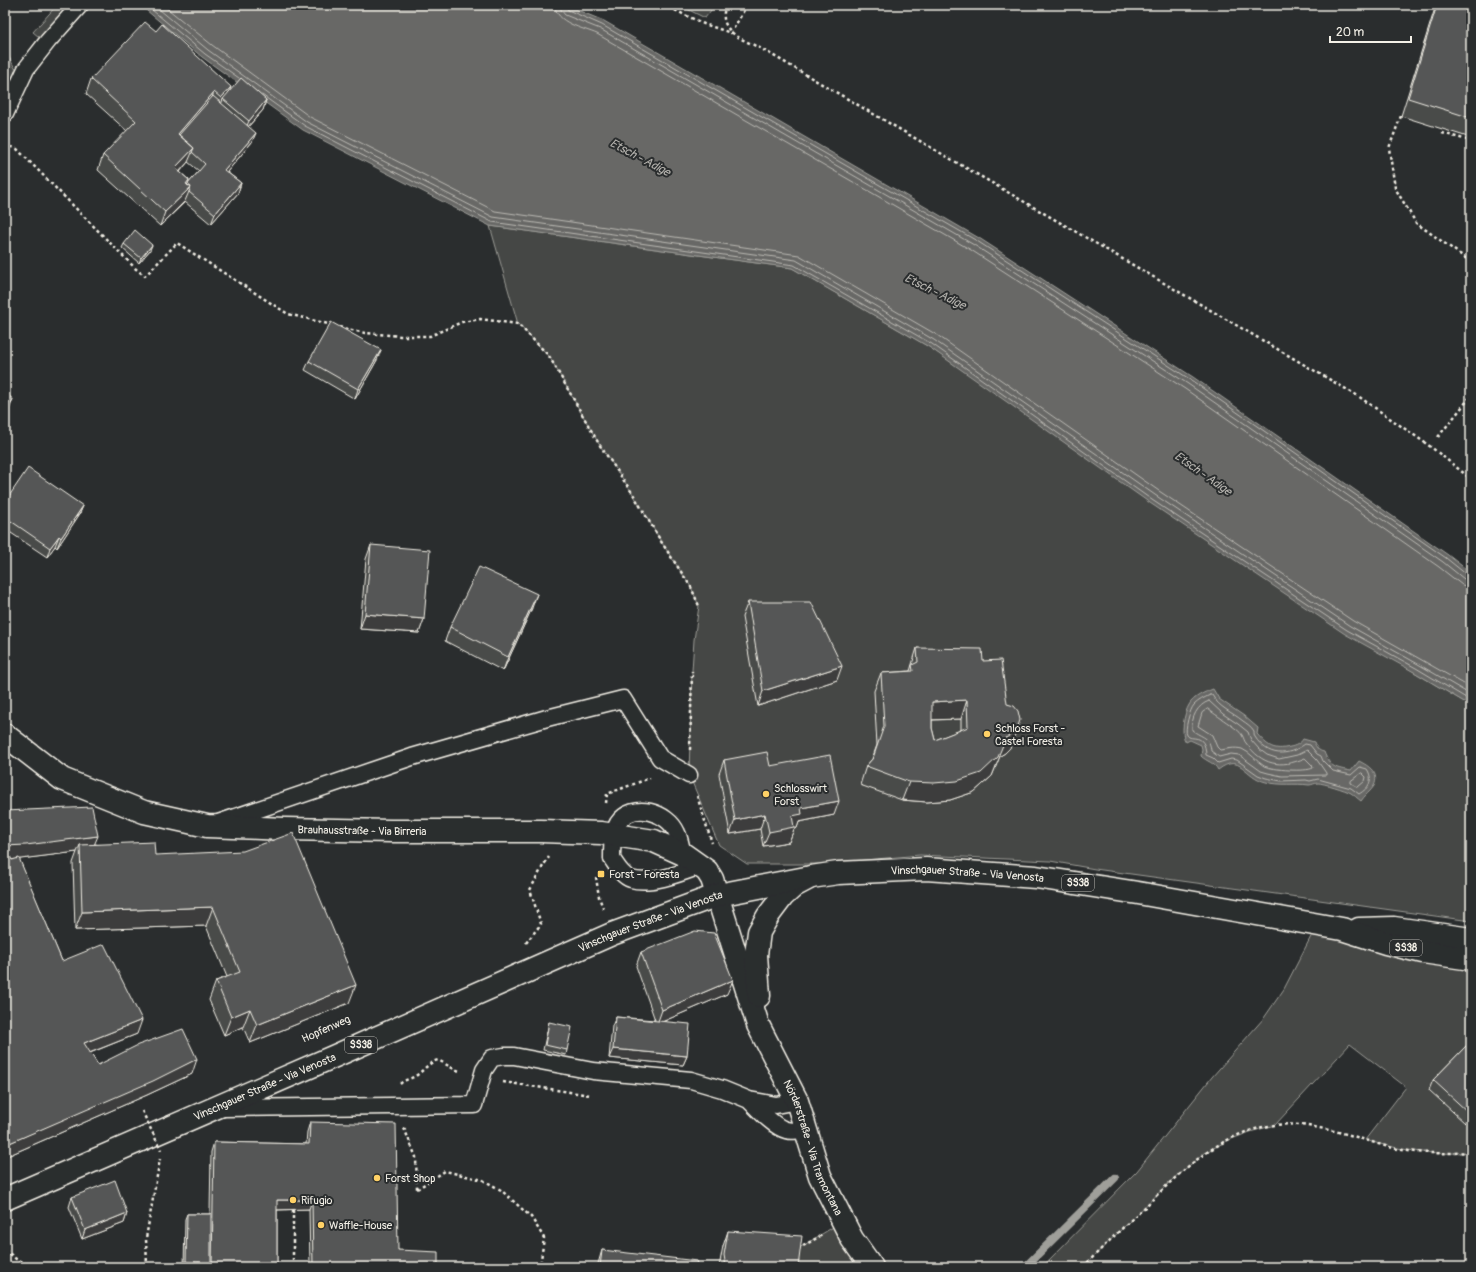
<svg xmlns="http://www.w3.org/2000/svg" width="1476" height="1272" font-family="Pangolin,sans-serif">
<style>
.green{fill:#444645;stroke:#9c9c96}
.water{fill:#676866;stroke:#9f9f9a}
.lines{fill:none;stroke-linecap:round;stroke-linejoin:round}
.shore{stroke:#bcbab4;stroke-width:1}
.stream{stroke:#9f9f9a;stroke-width:8}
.lane-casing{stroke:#f4f1e8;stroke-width:19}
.street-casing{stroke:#f4f1e8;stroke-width:25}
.primary-casing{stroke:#f4f1e8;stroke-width:25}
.path{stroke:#f4f1e8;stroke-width:2.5;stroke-dasharray:3 3;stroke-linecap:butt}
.lane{stroke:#2a2d2e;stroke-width:16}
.street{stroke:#2a2d2e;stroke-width:22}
.primary{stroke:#2a2d2e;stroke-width:22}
.path-bridge{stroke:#f4f1e8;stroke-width:2.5;stroke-dasharray:3 3;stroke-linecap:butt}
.wall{fill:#494b4a;stroke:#f4f1e8;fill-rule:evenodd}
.shaded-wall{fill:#3c3d3c;stroke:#f4f1e8}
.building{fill:#555756;stroke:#f4f1e8;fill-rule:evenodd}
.poi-dot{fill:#ffd166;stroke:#2a2d2e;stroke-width:1.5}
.labels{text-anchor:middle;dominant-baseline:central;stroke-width:4;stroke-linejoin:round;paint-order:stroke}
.shield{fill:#2a2d2e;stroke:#b7b6b0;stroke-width:1}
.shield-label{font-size:10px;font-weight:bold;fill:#f4f1e8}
.poi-label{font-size:11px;fill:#f4f1e8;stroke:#2a2d2e;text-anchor:start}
.street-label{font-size:11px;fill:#f4f1e8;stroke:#2a2d2e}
.water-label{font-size:12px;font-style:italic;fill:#b5b3ae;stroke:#2a2d2e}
</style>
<rect width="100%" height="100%" fill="#2a2d2e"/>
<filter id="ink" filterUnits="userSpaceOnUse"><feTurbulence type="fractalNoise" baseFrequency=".025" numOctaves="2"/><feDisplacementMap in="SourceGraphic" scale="8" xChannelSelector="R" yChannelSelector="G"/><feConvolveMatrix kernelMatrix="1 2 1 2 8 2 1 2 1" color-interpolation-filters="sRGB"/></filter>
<g filter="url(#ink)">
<path class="green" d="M57,5H72L5,97V50L16,70L39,37L33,32Z
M679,5H715L705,18Z
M490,226L792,268L929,347L1414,672L1471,706V921L1095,869L1050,861L920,855L821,864H747L719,845L689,775L692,671L694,640L699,606L691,587L662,543L633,494L599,444L549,356L518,324Z
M1317,925L1471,959V1149L1469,1152C1430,1156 1402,1150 1365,1140L1406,1087L1350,1044L1275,1125L1250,1132L1229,1140L1206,1152L1174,1178L1083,1267H1042L1137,1171L1212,1077L1264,1018L1284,989Z
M843,1221L872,1267H795L796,1250Z"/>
<path class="water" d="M140,5H565L604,21L979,238L1193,377L1448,555L1471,573V706L1414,672L1345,634L1150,503L929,347L792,268L490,226L303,130L202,57Z
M1213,689L1219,699L1244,716L1258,728L1257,734C1268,746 1273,751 1290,747C1295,746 1300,744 1303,739L1314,742C1316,747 1318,751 1324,752C1330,768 1336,768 1351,771L1359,761C1369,766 1380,773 1374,786C1371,791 1364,796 1361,801C1357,798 1354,795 1351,793C1346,790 1323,783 1318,783C1315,783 1312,785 1309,785C1295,783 1280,786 1266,782C1244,777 1241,752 1218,770C1214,762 1207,762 1201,756L1202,749L1201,745L1190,740L1186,742C1180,735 1184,713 1189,705C1193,697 1205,692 1213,689Z"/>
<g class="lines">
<path class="shore" d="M146,5L205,54L239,78
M154,5L208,50L307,122L493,217L796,260L934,340L1155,495L1350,626L1418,664L1471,695
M163,5L212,45L310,117L495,211L799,255L937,335L1159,491L1353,621L1471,688
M555,5C555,23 583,28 597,34L971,250L1185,389L1439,567L1462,585L1471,587
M561,5V10L565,15L600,29L974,245L1188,384L1443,562L1464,579L1471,581
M566,5L568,10L602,25L977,241L1191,380L1446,558L1467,575L1471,576
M262,95L305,126L492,222L794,265L932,344L1152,500L1347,630L1416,668L1471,701
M1210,695H1212C1219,708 1232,712 1243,721C1246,723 1252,727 1254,731C1254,733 1254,735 1255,737C1268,757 1287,757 1305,744L1310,745L1317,754L1321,756L1323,761L1333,771L1351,775L1360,767L1367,769C1374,780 1369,788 1359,794L1351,788L1318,779L1310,781L1306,780L1281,781L1266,778L1258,775L1237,760L1231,759L1218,763L1213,758L1206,755C1205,731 1191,742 1187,735C1184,730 1190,709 1194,705C1199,700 1204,698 1210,695Z
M1209,701L1223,714L1238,724L1248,732L1251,740L1259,749L1267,755L1279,759L1297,755L1307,750L1317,760L1326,773V775L1282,776L1268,773L1261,771L1239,755L1231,754L1219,757L1211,751C1210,736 1202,738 1192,730C1191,718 1197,705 1209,701Z
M1208,709C1215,715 1239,729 1242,735C1244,738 1244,741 1246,743C1262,765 1280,769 1305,758L1312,765L1313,768C1306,772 1273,770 1264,766C1256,761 1251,753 1242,749C1234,747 1228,749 1220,750L1217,747L1212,735L1198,726L1202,713Z
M1362,773L1366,777L1365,781L1358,787L1351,783V781Z"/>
<path class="stream" d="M1025,1267L1115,1178"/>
<g class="lane-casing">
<path id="lane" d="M5,114L26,69L48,41L80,5
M218,823L412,757L547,718L623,699L660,758L689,775
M683,854C681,847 680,839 677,833C668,812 633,801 618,823C612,833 612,848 612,859C617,866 622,876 631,879C651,885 681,873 700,866
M797,1101L776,1105L749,1100C758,1109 774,1127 786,1130C793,1132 799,1130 805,1128
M223,1108L474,1105L484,1070L492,1058L504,1056H514L593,1071L691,1080L722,1089L749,1100"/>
</g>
<g class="street-casing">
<g id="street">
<path id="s1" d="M5,735L62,779L144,812L207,826L285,829L391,831H541L601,833L654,841L683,854L707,871L712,879L758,1025L797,1101L820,1176L852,1239L872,1267"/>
<path d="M759,996L756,955L759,932L768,916L783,896L794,886L811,877"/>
</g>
</g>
<g class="primary-casing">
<g id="primary">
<path d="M1359,929L1394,928L1471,939"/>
<path id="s2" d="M5,1199L335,1056L612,934L718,895L811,877L838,873L926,869L1036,877L1138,893L1342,929L1386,943L1423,952L1471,959"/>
</g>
</g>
<path class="path" d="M664,5L704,24L731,33L747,5
M726,5C716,31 742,39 760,48L1358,396L1431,447L1471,479
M1401,116L1389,148L1395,188L1416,223L1471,262
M1442,133L1471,141
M5,145L17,149L136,269L145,276L177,243L288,314L332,325
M339,327L365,333L400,336H430L462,322L480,319L518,324L549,356L599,444L633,494L662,543L691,587L699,606
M1438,437L1471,396
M690,750L692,671
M697,796L712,843
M606,803L607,794L650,778
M596,877L599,897L604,911
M526,943L541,924L530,890L543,866L549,857
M503,1082L590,1095
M400,1084C405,1079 412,1079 417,1075C425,1069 428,1063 438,1060C446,1064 452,1069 460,1071
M404,1128L416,1157L417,1189
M417,1189L445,1171L483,1180L501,1190L531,1217L544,1238L540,1267
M293,1210V1267
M798,1249L822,1235
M5,1250L16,1259L35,1267
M147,1267L146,1238L160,1159
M1083,1267C1103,1247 1123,1227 1144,1208C1181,1171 1220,1132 1275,1125C1293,1123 1311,1126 1329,1130C1351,1134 1372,1143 1393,1148C1418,1154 1443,1154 1469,1152L1471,1149"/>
<use href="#lane" class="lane"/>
<use href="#street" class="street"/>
<use href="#primary" class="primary"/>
<path class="path-bridge" d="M142,1111L161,1150"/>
</g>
<path class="wall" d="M1436,5H1471V138L1401,116Z
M156,31L229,92L266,100L263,110L248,127L252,142L227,172L241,183L238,193L211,224L185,202L160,226L98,170L103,155L127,131L86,94L91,79ZM188,162L199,171L188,184L189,180L180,172Z
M124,244L150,250L139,263L122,248Z
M377,360L355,399L305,370L309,361Z
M5,502L83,506L79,515L57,548L55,546L47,557L5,529Z
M371,545L424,619L419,633L360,629L366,559Z
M748,602L837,680L758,706L742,617Z
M532,608L503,671L445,641L450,627Z
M917,648L983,661L1010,748L1005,753L1000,756L992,776L974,792L950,800L927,802L902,800L860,785L866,766L872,759L877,745L874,691L881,673L910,671ZM961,719V730L935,740L932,728V720Z
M724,760L770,766L834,815L799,822L797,828L794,829L789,842L763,846L760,829L730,834L719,774Z
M5,811L95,844L155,855L349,1003L250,1043L243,1027L224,1035L209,1000L216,981L227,977L206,926L75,930L73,863L77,852L19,859L62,961L137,1034L90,1053L98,1065L192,1074L147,1095L5,1157Z
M641,952L727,994L664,1021L687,1056L683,1065L609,1058L612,1026L616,1017L655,1020L636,966Z
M549,1022L567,1050L566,1055L543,1050L548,1027Z
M1467,1045L1471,1117L1465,1123L1429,1090L1433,1080Z
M310,1122L398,1250L438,1267H310L309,1209L277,1210V1267H184L185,1219L187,1214H210L211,1152L214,1142L306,1144L307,1132Z
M72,1197L127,1213L124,1223L82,1239L69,1207Z
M728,1231L798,1267H719L723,1246Z
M602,1250L696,1267H597Z"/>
<path class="shaded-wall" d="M231,87L226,101L223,99L220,108L216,112L221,98Z
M214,92L209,106L179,141L178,134Z
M266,100L263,110L245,130L249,121Z
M256,133L252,142L221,179L224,170Z
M194,148L188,162L170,182L175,168Z
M241,183L238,193L211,224L215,214Z
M191,187L185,201L160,226L165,212Z
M152,245L150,250L139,263L141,258Z
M381,350L377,360L355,399L358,389Z
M13,399L8,413L5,418V410Z
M83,506L79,515L57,548L61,538Z
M59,536L55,546L47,557L50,548Z
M537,594L532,608L503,671L508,657Z
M365,614L424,619L419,633L360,629Z
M842,666L837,680L758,706L763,691Z
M967,700L961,719L925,720L932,702Z
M1017,729L1010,748L1005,753L1000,756L992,776L974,792L950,800L927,802L902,800L909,782Z
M839,801L834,815L799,822L797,828L794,829L789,842L763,846L769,832L792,816L801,808Z
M765,814L760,829L730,834L735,820Z
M98,836L92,850L80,845L77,852L21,859L5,860V846Z
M213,907L206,926L75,930L82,912Z
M733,980L727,994L657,1024L662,1010Z
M356,985L349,1003L250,1043L257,1025Z
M250,1009L243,1027L224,1035L231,1017Z
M142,1020L137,1034L79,1057L84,1043Z
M613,1049L687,1056L683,1065L609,1058Z
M197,1059L192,1074L147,1095L5,1157V1145Z
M1471,1111V1117L1465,1123L1469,1113Z
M277,1200H312L309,1209L273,1210Z
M127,1213L124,1223L82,1239L85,1230Z
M186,1262L211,1263L209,1267H184Z"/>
<path class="building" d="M1437,5H1471V118L1408,98Z
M145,22L156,31L162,24L231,87L221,98L214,92L178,134L194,148L175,168L189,180L186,184L191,187L165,212L103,155L136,121L91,79Z
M241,78L266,100L249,121L223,99Z
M213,96L256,133L224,170L241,183L215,214L189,192L191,187L187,185L205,164L192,152L194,148L179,135Z
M135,230L152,245L141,258L124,244Z
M331,322L381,350L358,389L309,361Z
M5,393L13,399L5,410Z
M28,468L83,506L61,538L59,536L50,548L5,517V502Z
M371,545L430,550L424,619L365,614Z
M479,567L537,594L508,657L450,627Z
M748,602H811L842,666L763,691Z
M917,648L982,649L983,661L1001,660L1007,704L1014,706L1018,711L1020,720L1017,729L1012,734L1006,738L998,757L981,773L957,781L934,783L909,782L866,766L873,758L884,726L881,673L913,671L912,665L918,662ZM967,700L968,727L935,740L932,728V702Z
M767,752L770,766L830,755L839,801L801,808L802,814L792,816L794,827L769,832L765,814L735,820L724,760Z
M92,807L98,836L26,845L5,846V811Z
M293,833L356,985L257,1025L250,1009L231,1017L216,981L240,972L213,907L82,912L80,845L154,842L155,855L243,851Z
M5,848L12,860L19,858L62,961L104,944L142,1020L84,1043L98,1065L138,1045L183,1029L197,1059L153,1081L5,1145Z
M695,931L714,933L733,980L662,1010L641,952Z
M616,1017L690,1024L687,1056L613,1049Z
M549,1022L572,1027L567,1050L545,1045Z
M1467,1045L1471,1049V1111L1469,1113L1433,1080Z
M310,1122L396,1124L398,1250L438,1252V1267H313L312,1200H277V1267H212L214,1142L309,1144Z
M115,1180L127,1213L85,1230L72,1197Z
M187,1214H211V1263L186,1262Z
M728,1231L802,1236L798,1267H726L724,1255Z
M602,1250L697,1261L696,1267H600Z"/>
</g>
<g class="poi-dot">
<circle cx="987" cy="734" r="4"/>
<circle cx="766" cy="794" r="4"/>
<rect x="597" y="870" width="8" height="8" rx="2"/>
<circle cx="377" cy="1178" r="4"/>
<circle cx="293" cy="1200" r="4"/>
<circle cx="321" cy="1225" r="4"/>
</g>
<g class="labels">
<g class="shield">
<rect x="1062" y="875" width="32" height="16" rx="3"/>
<rect x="1390" y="940" width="32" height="16" rx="3"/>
<rect x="345" y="1037" width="32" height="16" rx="3"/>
</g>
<g class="shield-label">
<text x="1078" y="883">SS38</text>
<text x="1406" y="948">SS38</text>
<text x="361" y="1045">SS38</text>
</g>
<g class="poi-label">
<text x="995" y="728">Schloss Forst -<tspan x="995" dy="13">Castel Foresta</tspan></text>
<text x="774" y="788">Schlosswirt<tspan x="774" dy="13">Forst</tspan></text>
<text x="609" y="874">Forst - Foresta</text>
<text x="385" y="1178">Forst Shop</text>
<text x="301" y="1200">Rifugio</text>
<text x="329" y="1225">Waffle-House</text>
</g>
<g class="street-label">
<text stroke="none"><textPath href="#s1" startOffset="380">Brauhausstraße - Via Birreria</textPath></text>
<text stroke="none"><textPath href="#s2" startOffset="1027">Vinschgauer Straße - Via Venosta</textPath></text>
<text stroke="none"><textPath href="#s2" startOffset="703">Vinschgauer Straße - Via Venosta</textPath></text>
<text transform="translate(326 1029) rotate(-24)">Hopfenweg</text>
<text stroke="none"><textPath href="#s2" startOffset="283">Vinschgauer Straße - Via Venosta</textPath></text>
<text stroke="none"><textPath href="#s1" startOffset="1031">Nörderstraße - Via Tramontana</textPath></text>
</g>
<g class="water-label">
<text transform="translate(640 158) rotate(28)">Etsch - Adige</text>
<text transform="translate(935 292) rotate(26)">Etsch - Adige</text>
<text transform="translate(1203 474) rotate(35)">Etsch - Adige</text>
</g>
</g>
<rect width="1476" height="1272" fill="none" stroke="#2a2d2e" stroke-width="20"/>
<rect x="10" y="10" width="1456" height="1252" fill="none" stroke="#f4f1e8" stroke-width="1.5" filter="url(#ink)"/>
<path d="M1330 36v6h81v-6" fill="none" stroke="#f4f1e8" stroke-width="2"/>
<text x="1336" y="36" font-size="12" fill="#f4f1e8" stroke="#2a2d2e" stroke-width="3" paint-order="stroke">20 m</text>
</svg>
